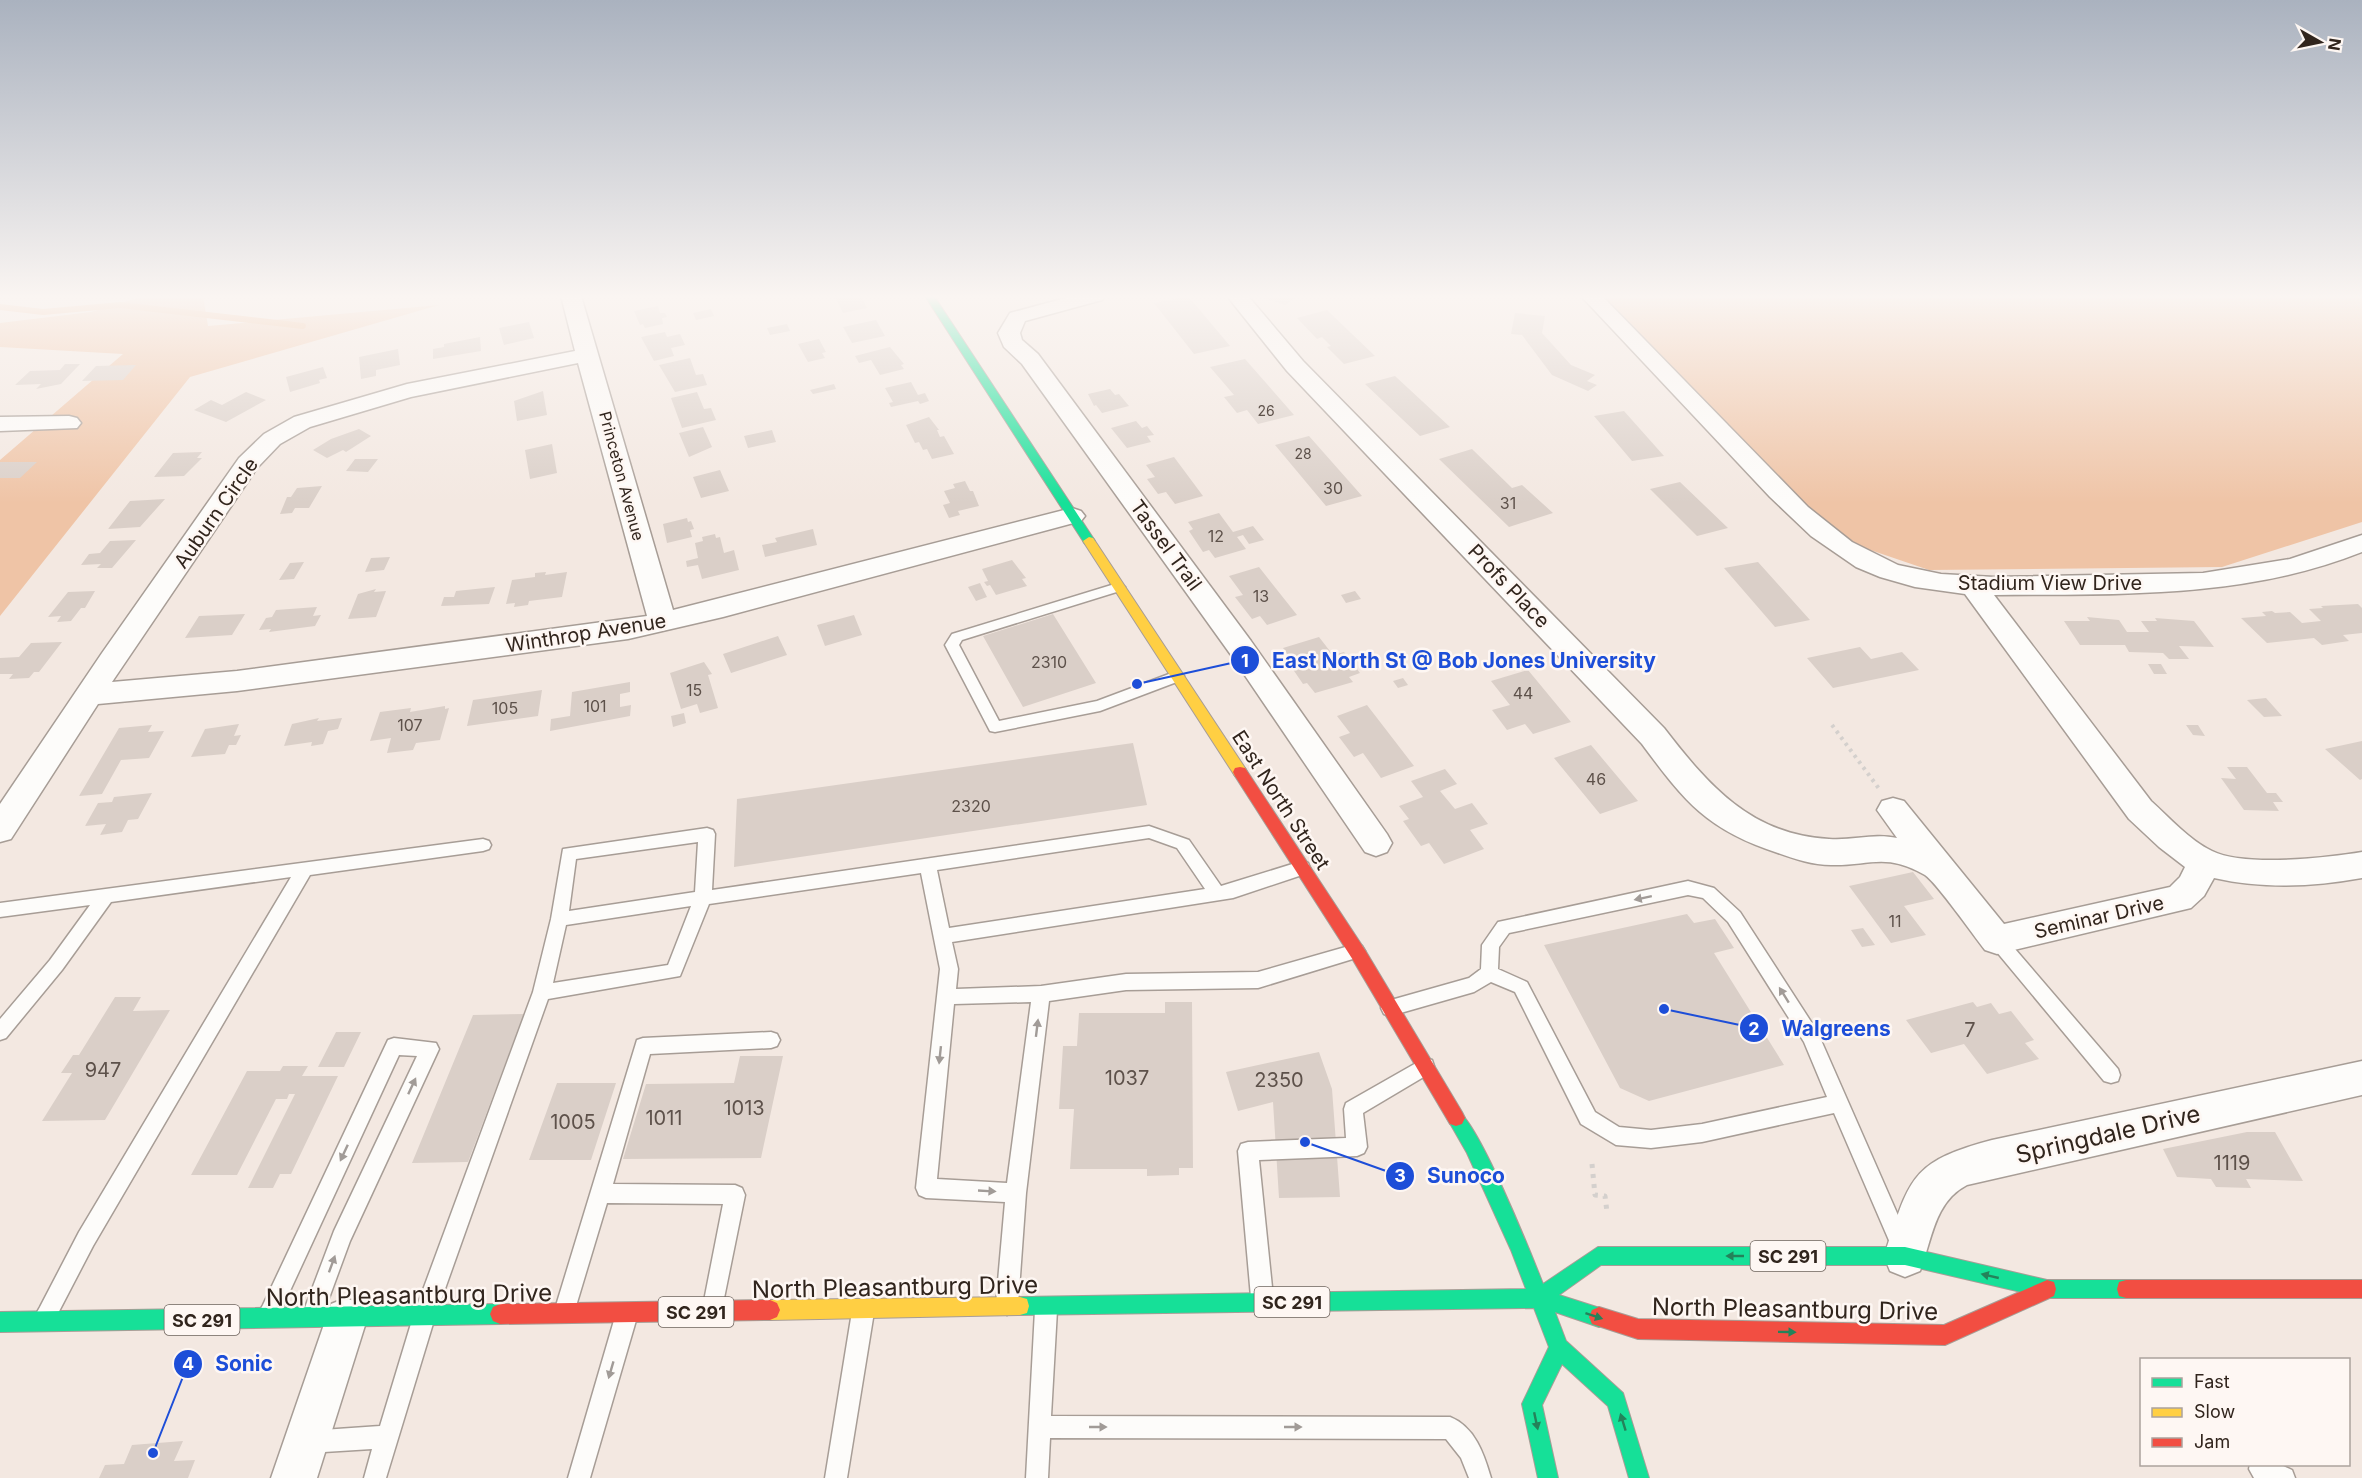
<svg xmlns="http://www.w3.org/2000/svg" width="2362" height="1478" font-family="Inter,sans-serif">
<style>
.green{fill:#efc4a6}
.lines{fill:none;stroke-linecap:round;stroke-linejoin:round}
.stream{stroke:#edb081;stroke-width:6}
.building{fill:#dacfc8}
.lane-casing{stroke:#a79d96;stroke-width:3}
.street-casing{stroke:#a79d96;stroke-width:3}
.fast-casing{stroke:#a79d96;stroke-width:2}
.slow-casing{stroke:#a79d96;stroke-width:2}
.jam-casing{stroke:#a79d96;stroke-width:2}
.path-far1{stroke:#d4d0cd;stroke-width:4;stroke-dasharray:3 4.5;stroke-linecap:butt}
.path{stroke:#d4d0cd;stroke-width:5;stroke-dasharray:4 6;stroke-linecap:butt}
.lane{fill:#fdfcfa;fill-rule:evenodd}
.street{fill:#fdfcfa;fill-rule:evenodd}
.fast{fill:#16e098;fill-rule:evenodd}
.slow{fill:#ffcf43;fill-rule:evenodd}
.jam{fill:#f24e42;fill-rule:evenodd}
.oneway{fill:#a19b97}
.oneway2{fill:#24825a}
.labels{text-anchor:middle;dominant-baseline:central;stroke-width:5;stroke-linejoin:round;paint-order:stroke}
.far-number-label{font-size:14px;fill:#5d514a}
.far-street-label{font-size:16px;fill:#31251d;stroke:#fef7f3}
.number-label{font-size:16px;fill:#5d514a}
.shield{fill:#fef7f3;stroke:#6e645d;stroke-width:1.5}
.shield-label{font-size:18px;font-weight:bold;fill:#31251d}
.street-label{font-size:20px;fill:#31251d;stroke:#fef7f3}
.near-number-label{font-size:20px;fill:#5d514a}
.near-street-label{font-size:24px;fill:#31251d;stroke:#fef7f3}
.leader{fill:none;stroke:#1d4ed8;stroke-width:2}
.callout-dot{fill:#1d4ed8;stroke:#fef7f3;stroke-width:2}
.mark-label{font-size:18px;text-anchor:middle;font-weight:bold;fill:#fff}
.callout-label{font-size:21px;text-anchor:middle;font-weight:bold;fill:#1d4ed8;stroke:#fef7f3;stroke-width:5;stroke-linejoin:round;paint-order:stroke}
</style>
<rect width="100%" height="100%" fill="#f3e8e1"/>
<path class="green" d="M144,296H203L208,326L439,305L190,377L0,616V460L123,354L0,347V323L91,312Z
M1603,296H2362V522L2222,567L1929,570L1838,539Z"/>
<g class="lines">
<path class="stream" d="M0,307L43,312L120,305L303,326"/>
</g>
<path class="building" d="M843,296H861L867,308L843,313L835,297Z
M1188,296L1230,346L1194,354L1154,303Z
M1259,296H1297L1285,305Z
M658,306L660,313H665L667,317L662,318L663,324L645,328L643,324L640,325L634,311Z
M711,309L714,316L696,320L693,313Z
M1327,310L1375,356L1344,364L1327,347L1331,346L1322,337L1317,339L1297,318Z
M1515,313L1545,316L1542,333L1571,365L1595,375L1587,381L1597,385L1588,391L1552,375L1522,335L1511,334Z
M876,320L885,336L852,343L843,327Z
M529,322L534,338L504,345L499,328Z
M787,324L790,331L770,335L767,328Z
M665,332L667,337L680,334L685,345L671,348L674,356L654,361L641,337Z
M480,337L481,351L433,359V349L444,347V344Z
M819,339L826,352L822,353L825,358L808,362L798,344Z
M890,347L904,364L901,365L904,369L880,375L871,360L859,363L855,356Z
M398,349L400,365L376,370V376L361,379L359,357Z
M690,358L696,375L703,374L707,385L675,392L659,365Z
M1245,359L1294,415L1258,424L1247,410L1237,413L1224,397L1234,395L1210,367Z
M65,364H80L61,384L36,389L41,384L15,385L30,371L60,370Z
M136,365L123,380L82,381L96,366Z
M323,367L327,378L319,380L320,383L290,392L286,377Z
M1395,376L1450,427L1420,436L1365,384Z
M911,382L918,395L925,393L929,401L920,404L918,401L891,407L889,403L893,402L885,388Z
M834,384L836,389L813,394L810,390Z
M1110,389L1115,395L1119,394L1129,406L1102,413L1096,405L1094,406L1088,394Z
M543,391L547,415L517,421L514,401Z
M246,392L266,400L226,422L194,410L211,400L222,405Z
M697,392L704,409L711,408L716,420L682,428L671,398Z
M1624,411L1664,456L1632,461L1594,416Z
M929,417L939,430H937L940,437L944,436L954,454L932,459L927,449L923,450L919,442L915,443L906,425Z
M1136,421L1142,428L1147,426L1154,435L1147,436L1151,442L1127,448L1111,428Z
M703,427L712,447L689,457L679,433Z
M359,429L371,436L346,452L343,450L327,458L313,450L331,439Z
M772,430L776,442L748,448L744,436Z
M1309,436L1362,496L1326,506L1275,445Z
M552,444L557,473L530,479L525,450Z
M1472,449L1512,488L1522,485L1553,513L1509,527L1439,459Z
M202,452L197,458H202L184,476L154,477L173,453Z
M1174,457L1203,496L1175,504L1166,492L1158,494L1147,479L1155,477L1146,465Z
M355,459H378L368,472L346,471Z
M0,462H37L20,478H0Z
M720,470L729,491L701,498L693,477Z
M965,481L970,491H973L979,506L958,511L960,515L949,518L943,505L950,503L944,491L955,488L953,484Z
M1680,482L1728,528L1697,536L1650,489Z
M322,486L309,508H295L292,513L280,514L287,497H291L297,488Z
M165,499L140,527L108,529L130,501Z
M1219,513L1233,532L1253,526L1264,540L1249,544L1243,535L1237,537L1246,549L1215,558L1209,550L1203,552L1189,531L1193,529L1188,522Z
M687,518L688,522L691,521L694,529L690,530L692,537L667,543L663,524Z
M813,529L817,545L765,557L762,545L777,542L775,538Z
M715,534L716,538L720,537L724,553L734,550L739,570L702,579L698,565L687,567L686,561L698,558L695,543L703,541L702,537Z
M136,540L112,568H97L101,564L81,565L89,554L100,553L110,541Z
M390,557L384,570L365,572L371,558Z
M1012,560L1026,578L1022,579L1027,586L996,595L990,585L987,586L984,582L988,581L982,569Z
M304,562L294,579L279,580L290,563Z
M1758,562L1810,620L1775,627L1724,568Z
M1259,567L1297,615L1267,625L1260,616L1252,619L1235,597L1243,595L1229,576Z
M546,572L545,575L567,572L562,597L529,601L528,605L514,607L515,603L506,604L512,580L535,577V573Z
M980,583L987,597L976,601L968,587Z
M495,587L489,604L441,606L444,597H454L456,591Z
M376,589L374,592L386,591L376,617L348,619L358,594Z
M95,591L85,608H81L71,621L57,622L61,616L48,617L68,592Z
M1355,591L1361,599L1346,603L1341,595Z
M2358,604L2362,608V633L2343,635L2349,641L2322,645L2314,638L2267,643L2241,618L2266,616L2262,612L2272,611L2275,613L2290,612L2302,623L2321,621L2309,609L2323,608L2321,606Z
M317,607L313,616L321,615L315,626L269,632L271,629L259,630L266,618L272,617L276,610Z
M245,614L232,635L185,638L199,616Z
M1053,614L1096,683L1023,707L983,636Z
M854,615L862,635L825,646L817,625Z
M2087,617L2119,620L2127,632H2149L2141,621H2157L2155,618L2194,621L2214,647L2179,646L2189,659H2169L2163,653L2129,652L2125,645H2080L2064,621H2090Z
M778,636L787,655L731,673L723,654Z
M1319,637L1333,655L1344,652L1360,673L1349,677L1353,682L1315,693L1307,683L1303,684L1290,665L1294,664L1283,648Z
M62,642L39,672H34L29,678L9,679L13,674H0V658L19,657L31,643Z
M1860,647L1871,659L1902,652L1919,670L1833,688L1807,658Z
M704,662L712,674L708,675L718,708L700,713L697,704L681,709L670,673Z
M2148,664H2161L2167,674H2154Z
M1528,670L1571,722L1533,734L1525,724L1507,730L1492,710L1510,705L1491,681Z
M1403,678L1408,685L1398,688L1393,681Z
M630,682V692L620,694V707L631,705L630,716L550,731L551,719L570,716L572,692Z
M542,690L538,716L467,726L473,700Z
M2266,698L2282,716L2264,717L2247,700Z
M1367,705L1414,766L1381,778L1363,753L1354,757L1339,737L1350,733L1337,716Z
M445,706V709L449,708L440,740L416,743L413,750L387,753L391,738L370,741L380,712L411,708L410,712Z
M684,713L686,723L673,727L671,716Z
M319,718L317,721L342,718L338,729L328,731L323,744L311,746L312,742L284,746L292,724Z
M239,724L234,736L241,735L236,745H229L225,754L191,757L205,729Z
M152,725L148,732L164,731L149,758L121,760L102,794L79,796L119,728Z
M2186,725H2198L2205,736L2193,735Z
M2362,741V779L2360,780L2325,749Z
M1133,743L1147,805L734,867L737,799Z
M1591,745L1638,801L1600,814L1554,758Z
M2227,767H2247L2267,793H2276L2283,802H2273L2279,811L2244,810L2221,778L2236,779Z
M1445,769L1457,784L1440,791L1455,809L1472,803L1488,824L1470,830L1484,849L1444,864L1429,843L1421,846L1403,821L1409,819L1399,806L1423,797L1411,781Z
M152,793L138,819L128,820L122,832L100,835L106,824L85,826L98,803L112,802L114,797Z
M1913,872L1934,899L1904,906L1926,935L1891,943L1849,886Z
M1687,914L1694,923L1715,919L1734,948L1714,953L1784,1065L1649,1101L1620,1088L1544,945Z
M1863,928L1875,945L1862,947L1851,930Z
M115,997H141L133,1011L170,1010L105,1120L42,1121L72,1073H61L73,1055H79Z
M1165,1002H1192L1193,1168H1179V1175L1147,1176V1169H1070L1074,1109H1059L1063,1046H1077L1079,1013H1165Z
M1973,1002L1977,1007L1991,1003L1999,1014L2011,1011L2034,1040L2025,1043L2039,1059L1987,1074L1964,1044L1931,1053L1906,1020Z
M524,1014L468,1162L412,1163L473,1015Z
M336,1032H361L344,1067H318Z
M1319,1052L1332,1089L1340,1197L1279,1198L1273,1102L1238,1111L1226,1072Z
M740,1056H783L761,1158L623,1159L646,1084L734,1083Z
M283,1066H308L302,1076H338L291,1174H280L273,1188H248L295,1094H289L287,1099H276L237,1175H191L247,1071H280Z
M557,1083H616L591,1160H529Z
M2247,1132H2275L2303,1181L2246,1179L2251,1188L2216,1187L2211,1179L2177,1177L2163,1149Z
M183,1441L174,1461L195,1460L188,1478H99L105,1465L124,1464L132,1445Z"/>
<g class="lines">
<g class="lane-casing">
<path id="lane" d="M1118,583L1125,587L1123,590L962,640L959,645L999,721L1097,701L1177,671L1184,676L1182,680L1100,711L995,732L990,731L945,645L952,634Z
M1149,826L1189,840L1221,886L1302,861L1308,863L1310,868L1308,873L1233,898L952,942L958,969L956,989L1041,986L1126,974L1258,972L1356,944L1362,946L1365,951L1362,956L1356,958L1258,988L1126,990L1049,1001L1026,1193L1018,1304L1014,1311L1007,1315L1000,1311L996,1304L1005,1202L926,1198L919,1195L916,1188L940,969L921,873L709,904L680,976L548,999L435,1317L386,1478H364L372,1449L308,1453L300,1450L297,1442L300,1434L308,1431L380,1426L413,1317L533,992L551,919L563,849L707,828L713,830L715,834L712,890ZM1149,838L1177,848L1205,889L949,928L937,870ZM698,842L695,892L569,911L576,859ZM691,906L668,965L553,983L566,925ZM1031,1002L1007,1183L937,1179L954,1004Z
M483,839L489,841L491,845L489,849L483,851L310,875L93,1246L54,1321L47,1325L40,1321L36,1314L40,1307L79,1232L291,877L111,902L62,970L6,1038L0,1040V1019L50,960L90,905L0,917V903Z
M1688,881L1714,888L1740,912L1817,1031L1911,1245L1908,1252L1901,1255L1894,1252L1834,1113L1702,1142L1651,1148L1616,1145L1581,1124L1515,992L1491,982L1474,992L1390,1016L1384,1014L1381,1008L1384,1002L1469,978L1481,969L1482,945L1498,922ZM1688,895L1703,898L1728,922L1804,1042L1827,1097L1702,1124L1651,1130L1619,1127L1595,1112L1527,982L1498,969L1499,947L1509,933Z
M1997,933L2003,935L2118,1069L2120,1075L2118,1081L2111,1083L2104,1081L1991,945L1988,940L1991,935Z
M771,1032L777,1034L780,1040L777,1046L771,1048L650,1054L613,1184L735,1185L742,1188L745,1195L721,1313L714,1317L707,1313L703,1306L723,1204L607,1203L573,1316L566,1320L559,1316L555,1309L637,1040L643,1038Z
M394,1038L436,1043L439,1049L350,1241L321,1320L314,1324L307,1320L303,1313L334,1231L417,1056L399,1055L277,1319L270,1323L263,1319L259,1312L263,1305L388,1040Z
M1425,1058L1432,1060L1434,1066L1432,1072L1363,1113L1367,1147L1364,1153L1357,1156L1259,1160L1273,1297L1269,1304L1262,1308L1255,1304L1251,1297L1238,1151L1241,1144L1248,1142L1346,1138L1344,1109L1346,1103Z
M1046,1299L1053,1303L1057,1310L1051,1416L1450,1417C1475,1427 1484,1454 1491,1478H1469L1461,1458L1446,1439L1050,1438L1048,1478H1026L1035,1310L1039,1303Z
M863,1301L870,1305L874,1312L847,1478H825L852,1312L856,1305Z
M626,1306L634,1309L637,1317L590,1478H568L615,1317L618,1309Z
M2250,1464H2279L2292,1470L2295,1478H2254L2249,1469Z"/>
</g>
<g class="street-casing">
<path id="street" d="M561,296H581L673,610L1072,508L1081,511L1085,516L1081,521L723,617L628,639L237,691L98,704L11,839L0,842V804L102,653L239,458L264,434L294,417L407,384L575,351ZM578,363L647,616L237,671L112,682L257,468L280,444L310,427L411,397Z
M1073,296H1105L1102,300L1025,321L1020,333L1022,340L1038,354L1251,641L1387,834L1392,843L1387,852L1376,856L1365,852L1231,655L1022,364L1004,347L998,333L1010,313Z
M1227,296H1248L1303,361L1664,728C1708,785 1751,835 1829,839C1852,841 1873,833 1897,838L1877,810L1882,801L1893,798L1904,801L2004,924L2170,887L2180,877L2185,867L2159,847L2129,819L1965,594L1915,587L1880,577L1856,567L1811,536L1770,497L1581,296H1602L1808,507L1852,542L1898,565L1941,574L1994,577L2203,573L2290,559L2362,535V552C2245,599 2118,594 1994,595L2151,801C2170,818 2189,840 2212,851C2244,867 2326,858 2362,852V878C2313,887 2263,889 2214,878L2204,896L2191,908L1997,954L1985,950C1973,935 1937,883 1925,875C1885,852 1870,866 1831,865C1813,865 1795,859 1778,853C1707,830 1685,802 1642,744L1287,371Z
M69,416L77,418L81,423L77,428L0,431V417Z
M2362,1061V1095L1967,1185C1934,1202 1932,1240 1920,1271L1905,1277L1890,1271L1884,1256C1910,1179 1909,1162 1992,1140Z
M346,1298L361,1304L367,1319L317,1478H271L331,1304Z"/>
</g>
<g class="fast-casing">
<path id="fast" d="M925,296H934L1095,541L1093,544H1085Z
M1456,1110C1477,1118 1532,1256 1543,1284L1598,1247H1905L2047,1280H2126L2133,1282L2135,1289L2133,1296L2126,1298H2047L1905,1265H1601L1559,1295L1606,1310L1609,1317L1606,1324L1599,1327L1555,1312L1566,1341L1623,1393L1649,1478H1629L1608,1406L1562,1364L1542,1405L1558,1478H1538L1522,1404L1549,1347L1534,1308L1020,1315L1013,1313L1011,1306L1013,1299L1020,1297L1526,1289L1511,1250L1467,1153L1447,1118L1450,1112Z
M500,1304L507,1307L510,1314L507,1321L500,1324L0,1332V1312Z"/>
</g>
<g class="slow-casing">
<path id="slow" d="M1089,537L1093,538L1245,768L1247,772L1245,776H1235L1083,541Z
M1020,1297L1027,1299L1029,1306L1027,1313L1020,1315L770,1320L763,1317L760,1310L763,1303L770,1300Z"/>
</g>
<g class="jam-casing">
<path id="jam" d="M1240,767L1245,768L1365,950L1462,1112L1465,1118L1462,1124L1456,1126L1450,1124L1353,960L1235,776L1233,772L1235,768Z
M2047,1280L2054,1282L2056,1289L2054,1296L1945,1345L1638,1339L1592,1324L1589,1317L1592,1310L1599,1307L1638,1319L1944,1325Z
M2126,1280H2362V1298H2126L2119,1296L2117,1289L2119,1282Z
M770,1300L777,1303L780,1310L777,1317L770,1320L500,1324L493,1321L490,1314L493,1307L500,1304Z"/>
</g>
<path class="path-far1" d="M1832,725L1880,790"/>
<path class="path" d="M1592,1164L1595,1195L1605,1196L1607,1212"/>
<use href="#lane" class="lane"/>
<use href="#street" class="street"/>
<use href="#fast" class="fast"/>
<use href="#slow" class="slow"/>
<use href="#jam" class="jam"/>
</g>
<defs><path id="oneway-solid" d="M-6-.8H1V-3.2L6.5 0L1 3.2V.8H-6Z" transform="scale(1.5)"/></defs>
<g class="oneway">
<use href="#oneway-solid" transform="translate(1643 898) rotate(168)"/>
<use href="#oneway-solid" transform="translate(1784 995) rotate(-122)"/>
<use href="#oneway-solid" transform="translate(1037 1028) rotate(-83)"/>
<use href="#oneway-solid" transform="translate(940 1055) rotate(96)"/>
<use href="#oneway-solid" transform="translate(412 1086) rotate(-65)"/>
<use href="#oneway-solid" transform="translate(344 1153) rotate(115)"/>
<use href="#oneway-solid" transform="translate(987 1191) rotate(3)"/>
<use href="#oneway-solid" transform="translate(332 1264) rotate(-70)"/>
<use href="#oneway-solid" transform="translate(611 1370) rotate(106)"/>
<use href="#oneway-solid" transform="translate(1098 1427)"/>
<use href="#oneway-solid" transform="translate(1293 1427)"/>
</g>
<g class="oneway2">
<use href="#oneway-solid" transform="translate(1735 1256) rotate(180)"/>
<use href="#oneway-solid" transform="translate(1990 1276) rotate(-167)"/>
<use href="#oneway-solid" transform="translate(1594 1316) rotate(18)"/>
<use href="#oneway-solid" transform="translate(1787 1332) rotate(1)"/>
<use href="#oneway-solid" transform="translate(1536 1421) rotate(78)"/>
<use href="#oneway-solid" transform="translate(1623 1422) rotate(-107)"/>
</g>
<linearGradient id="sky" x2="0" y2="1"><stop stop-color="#aab2bf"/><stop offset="0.59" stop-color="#faf5f2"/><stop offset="1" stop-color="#faf5f2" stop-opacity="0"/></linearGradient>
<rect width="2362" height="503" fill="url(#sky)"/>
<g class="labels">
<g class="far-number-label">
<text x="1266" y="410">26</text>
<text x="1303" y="453">28</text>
</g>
<g class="far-street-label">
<text transform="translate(622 476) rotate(75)">Princeton Avenue</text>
</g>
<g class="number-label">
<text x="1333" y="488">30</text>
<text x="1508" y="503">31</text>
<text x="1216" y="536">12</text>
<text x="1261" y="596">13</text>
<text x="1049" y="662">2310</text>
<text x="694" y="690">15</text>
<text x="1523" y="693">44</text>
<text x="595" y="706">101</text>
<text x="505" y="708">105</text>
<text x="410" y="725">107</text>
<text x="1596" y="779">46</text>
<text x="971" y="806">2320</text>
<text x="1895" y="921">11</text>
</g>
<g class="shield">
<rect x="1750.5" y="1241" width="75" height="30" rx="4.5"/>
<rect x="1254.5" y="1287" width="75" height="30" rx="4.5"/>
<rect x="658.5" y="1297" width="75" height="30" rx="4.5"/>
<rect x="164.5" y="1305" width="75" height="30" rx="4.5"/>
</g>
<g class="shield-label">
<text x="1788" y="1256">SC 291</text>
<text x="1292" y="1302">SC 291</text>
<text x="696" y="1312">SC 291</text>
<text x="202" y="1320">SC 291</text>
</g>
<g class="street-label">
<text transform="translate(216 513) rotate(-55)">Auburn Circle</text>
<text transform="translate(1166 545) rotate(54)">Tassel Trail</text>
<text x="2050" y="583">Stadium View Drive</text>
<text transform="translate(1509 586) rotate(46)">Profs Place</text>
<text transform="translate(586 633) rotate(-9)">Winthrop Avenue</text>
<text transform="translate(1281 800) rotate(57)">East North Street</text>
<text transform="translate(2099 917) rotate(-13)">Seminar Drive</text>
</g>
<g class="near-number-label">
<text x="1970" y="1030">7</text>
<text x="103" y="1070">947</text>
<text x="1127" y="1078">1037</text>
<text x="1279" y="1080">2350</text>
<text x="744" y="1108">1013</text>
<text x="664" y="1118">1011</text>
<text x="573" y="1122">1005</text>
<text x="2232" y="1163">1119</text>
</g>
<g class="near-street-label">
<text transform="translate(2108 1134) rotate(-13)">Springdale Drive</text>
<text transform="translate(895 1287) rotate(-1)">North Pleasantburg Drive</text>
<text transform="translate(409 1295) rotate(-1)">North Pleasantburg Drive</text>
<text transform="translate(1795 1309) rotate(1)">North Pleasantburg Drive</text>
</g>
</g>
<path class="leader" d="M1137 684L1245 660M1664 1009L1754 1028M1305 1142L1400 1176M153 1453L188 1364"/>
<g class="callout-dot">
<circle cx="1137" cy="684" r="6"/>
<circle cx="1664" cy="1009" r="6"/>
<circle cx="1305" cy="1142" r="6"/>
<circle cx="153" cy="1453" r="6"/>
<circle cx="1245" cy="660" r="15"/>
<circle cx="1754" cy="1028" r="15"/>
<circle cx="1400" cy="1176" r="15"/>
<circle cx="188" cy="1364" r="15"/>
</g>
<g class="mark-label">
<text x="1245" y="667">1</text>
<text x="1754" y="1035">2</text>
<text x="1400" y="1182">3</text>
<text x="188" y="1370">4</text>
</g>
<g class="callout-label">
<text x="1464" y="668">East North St @ Bob Jones University</text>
<text x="1836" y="1036">Walgreens</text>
<text x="1466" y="1183">Sunoco</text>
<text x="244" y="1371">Sonic</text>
</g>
<rect x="2140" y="1358" width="210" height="108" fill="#fef7f3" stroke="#aca39d" stroke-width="1.5"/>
<rect x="2152" y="1378" width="30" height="9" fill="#16e098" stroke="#aca39d" stroke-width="1.5"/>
<text x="2194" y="1388" font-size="18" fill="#31251d">Fast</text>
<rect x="2152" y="1408" width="30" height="9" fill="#ffcf43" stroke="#aca39d" stroke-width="1.5"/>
<text x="2194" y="1418" font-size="18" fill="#31251d">Slow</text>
<rect x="2152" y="1438" width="30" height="9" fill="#f24e42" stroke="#aca39d" stroke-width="1.5"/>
<text x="2194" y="1448" font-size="18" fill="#31251d">Jam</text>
<g transform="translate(2320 42) rotate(99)" stroke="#fef7f3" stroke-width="4.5" paint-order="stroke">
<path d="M0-4.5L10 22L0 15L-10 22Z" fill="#31251d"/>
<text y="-9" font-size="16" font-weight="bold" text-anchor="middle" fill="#31251d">N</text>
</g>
</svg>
